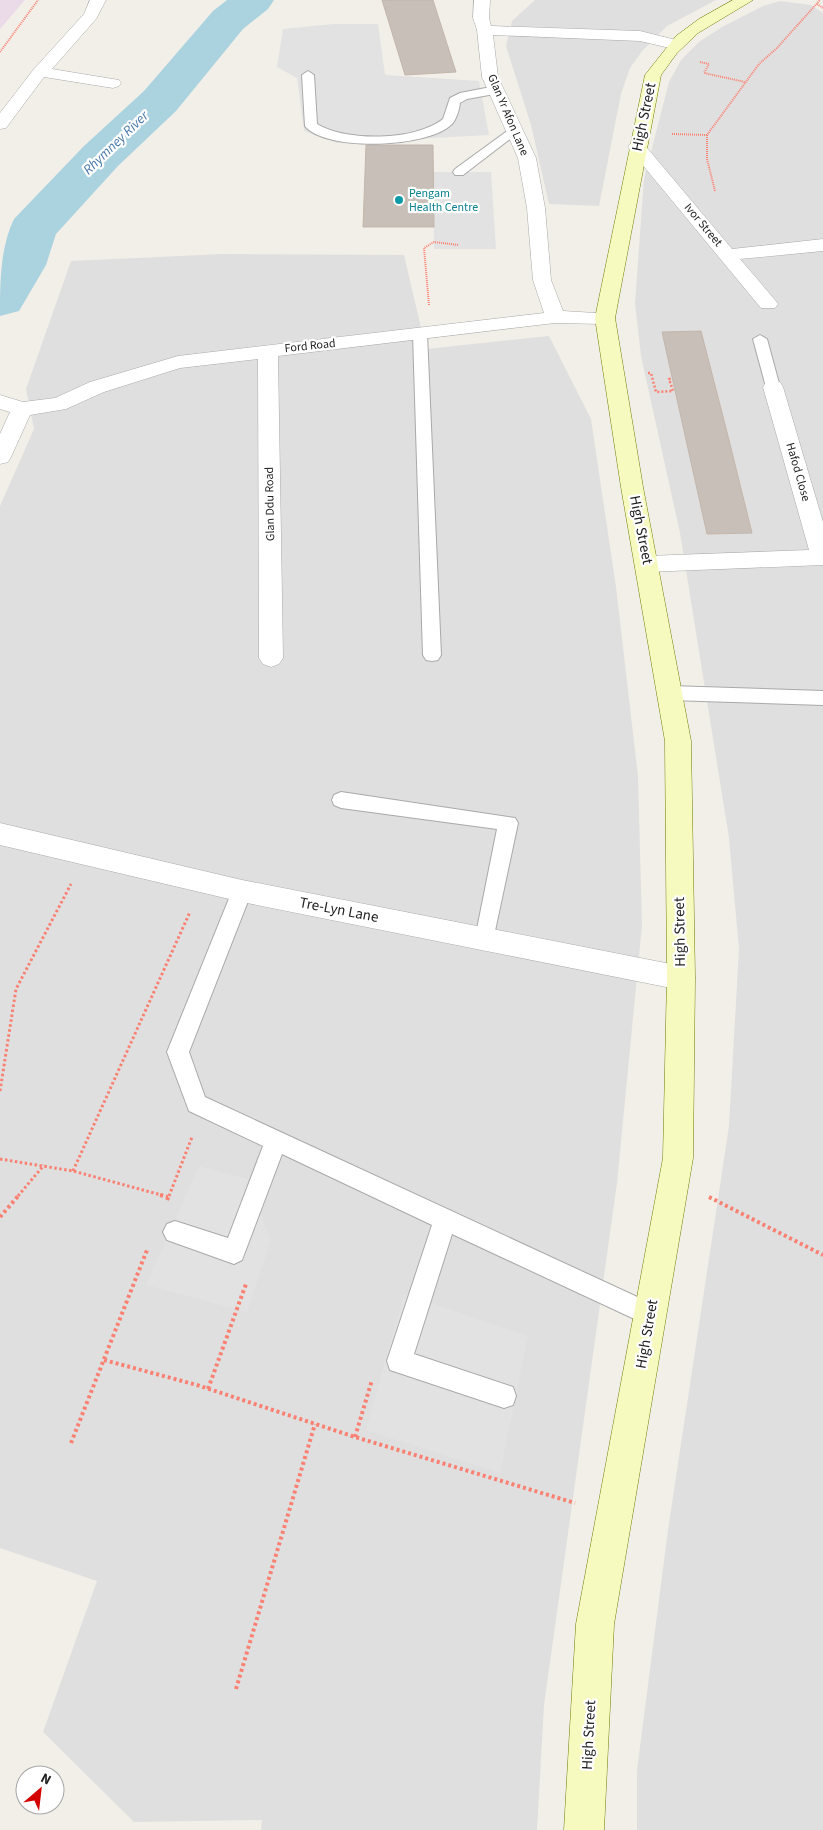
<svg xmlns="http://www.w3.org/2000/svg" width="823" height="1830" font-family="'Source Sans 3',sans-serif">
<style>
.residential{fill:#e0dfdf}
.industrial{fill:#ebdbe8}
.parking{fill:#e2e2e2}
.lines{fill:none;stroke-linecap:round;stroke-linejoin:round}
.river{fill:#aad3df;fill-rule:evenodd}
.building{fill:#c7bfb8;stroke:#c4b6ab}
.lane-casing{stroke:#a9a9a9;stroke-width:2}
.street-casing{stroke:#a9a9a9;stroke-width:1}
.secondary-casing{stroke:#707d05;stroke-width:1}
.path-far3{stroke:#fa8072;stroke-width:2;stroke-dasharray:1 1;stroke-linecap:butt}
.path-far2{stroke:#fa8072;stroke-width:2.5;stroke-dasharray:2 2;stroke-linecap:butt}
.path-far1{stroke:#fa8072;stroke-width:3;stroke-dasharray:2.5 2.5;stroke-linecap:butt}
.path{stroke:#fa8072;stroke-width:4;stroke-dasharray:3 3;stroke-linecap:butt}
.lane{fill:#fff;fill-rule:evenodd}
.street{fill:#fff;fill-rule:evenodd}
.secondary{fill:#f7fabf;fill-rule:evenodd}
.culture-dot{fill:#0f9aa8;stroke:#fff;stroke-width:2}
.labels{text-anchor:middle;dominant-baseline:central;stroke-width:4.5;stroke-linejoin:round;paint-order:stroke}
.far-street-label{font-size:12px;fill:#222;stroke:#fff}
.far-culture-label{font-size:12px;fill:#0d838f;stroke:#fff;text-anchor:start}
.far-water-label{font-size:14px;font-style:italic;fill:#4a7aab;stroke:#fff}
.street-label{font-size:15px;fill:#222;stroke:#fff}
</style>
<rect width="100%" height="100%" fill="#f2efe9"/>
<path class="residential" d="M535,0H716L667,26L643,50L630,68L621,94L599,206L549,204L531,125L506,46L512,21Z
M780,1L811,5L823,13V1830H637V1770L668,1530L729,1126L739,949L729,838L680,533L641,356L635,303L644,179L669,82L681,60L699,42L722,27L763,6Z
M223,254L404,255L426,349L549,336L591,419L616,587L638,776L642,925L617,1183L544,1705L537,1830H261L262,1820L134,1822L43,1732L97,1581L0,1548V506L34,429L26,389L71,261Z"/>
<path class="industrial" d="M0,0H25L0,29Z"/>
<path class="parking" d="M333,24H378L385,75L479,81L489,135L337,143L304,131L297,78L277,67L283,29Z
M433,172H491L496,249H434Z
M199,1166L247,1179L271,1240L247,1312L146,1285Z
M404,1294L528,1336L500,1473L366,1430Z"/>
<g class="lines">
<path class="river" d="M227,0H274L268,9L243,29L176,111L118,166L56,234L46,265L19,311L0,316C0,282 0,248 14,219L84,146L144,91L213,11Z"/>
</g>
<path class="building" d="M382,0H433L456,72L405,75Z
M366,145H433L434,227H363Z
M701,331L729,440L752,533L707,534L662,332Z"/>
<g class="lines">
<g class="lane-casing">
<path id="lane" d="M308,71L314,75L317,124C347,142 415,141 443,119L450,98L460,93L496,86L502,90L500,93L467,99L460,103C459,110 457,118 452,124C429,148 326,152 305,126L302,75Z
M514,126L520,130L518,133L463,175H455L453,172L455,169Z
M420,330L427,334L441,655L438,660L432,661L426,660L423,655L413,334Z
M760,335L767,339L780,387L778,390L773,392L766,387L753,339Z
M670,686L823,691V705L670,700L664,698L661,693L664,688Z
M341,792L515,818L518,823L492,945L485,948L478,945L475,939L497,829L341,808L334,805L332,800L334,795Z
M242,883L249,885L252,891L189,1052L205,1097L659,1307L663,1315L659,1323L651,1327L643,1323L452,1234L414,1354L513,1387L516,1396L513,1405L504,1408L390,1370L387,1361L432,1225L282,1154L242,1260L234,1264L167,1240L163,1232L167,1224L175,1221L228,1238L263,1146L189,1111L167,1052L232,891L235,885Z"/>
</g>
<g class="street-casing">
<path id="street" d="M90,0H106L96,19L52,69L119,80L121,83L119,86L113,88L44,77L6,128L0,129V113L34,69L84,14Z
M474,0H490L489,18L491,26L640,31L680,41L682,44L674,49L640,41L493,35L498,77L536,158L545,208L551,280L563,311L612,314L615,318L612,322L605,324L555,323L278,356L283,658L279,664L271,667L263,664L259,658L258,359L180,368L104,392L66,409L30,415L11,457L8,462L0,464V434L10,412L0,409V395L23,402L55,398L90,382L178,356L544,313L533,280L527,208L518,158L482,77L477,30L473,18Z
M637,142L643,143L732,249L823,239V251L740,259L775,300L778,304L775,308H761L631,151L628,147L631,143Z
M773,381L780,382L783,387L823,522V565L647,572L639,570L636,564L639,558L647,556L809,550L763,387L766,382Z
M0,823L242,880L681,966L691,969L695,978L691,987L681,990L242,902L0,845Z"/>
</g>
<g class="secondary-casing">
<path id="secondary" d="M733,0H753L698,33L677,53L661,75L615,318L643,487L691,741L695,978L693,1158L614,1624L604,1830H564L576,1624L663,1158L667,978L665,741L621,487L595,318L645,75L676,36L699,19Z"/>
</g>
<path class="path-far3" d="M817,4L823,8
M0,52L38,0
M700,62L709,64L704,73L745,82
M672,134L707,135L759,64L777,48L820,0
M707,135V159L715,191
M429,305L424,248L434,242L459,245"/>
<path class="path-far2" d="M648,373H651L656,392L673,391L669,379H672"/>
<path class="path-far1" d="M0,1091L16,989L71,884
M0,1159L73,1171L165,1196
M73,1171L190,912
M18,1196L44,1165
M169,1196L192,1137"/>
<path class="path" d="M160,1195L168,1197
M709,1197L823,1255
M167,1200L169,1195
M0,1217L19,1195
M104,1360L197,1385L355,1437L575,1503
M208,1389L246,1284
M355,1437L372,1380
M71,1443L147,1250
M236,1689L315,1424"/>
<use href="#lane" class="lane"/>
<use href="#street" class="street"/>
<use href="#secondary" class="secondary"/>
</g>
<circle class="culture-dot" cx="399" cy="200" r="5"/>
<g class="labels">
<g class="far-street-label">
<text transform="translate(508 115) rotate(67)">Glan Yr Afon Lane</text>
<text transform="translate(703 225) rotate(50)">Ivor Street</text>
<text transform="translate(310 346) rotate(-6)">Ford Road</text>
<text transform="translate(798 472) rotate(74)">Hafod Close</text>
<text transform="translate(270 504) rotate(-91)">Glan Ddu Road</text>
</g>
<g class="far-culture-label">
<text x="409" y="193">Pengam<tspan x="409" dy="14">Health Centre</tspan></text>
</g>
<g class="far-water-label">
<text transform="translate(116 143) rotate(-44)">Rhymney River</text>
</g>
<g class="street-label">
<text transform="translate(644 117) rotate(-78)">High Street</text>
<text transform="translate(641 530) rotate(79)">High Street</text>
<text transform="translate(339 910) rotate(11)">Tre-Lyn Lane</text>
<text transform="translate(680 932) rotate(-91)">High Street</text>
<text transform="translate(647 1334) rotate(-80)">High Street</text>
<text transform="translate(589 1735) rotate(-87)">High Street</text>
</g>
</g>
<g transform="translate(40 1790) rotate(28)"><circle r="24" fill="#ffffff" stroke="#a7a7a7"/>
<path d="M0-4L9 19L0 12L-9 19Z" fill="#d40000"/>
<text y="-8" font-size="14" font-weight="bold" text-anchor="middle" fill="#222222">N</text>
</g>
</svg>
